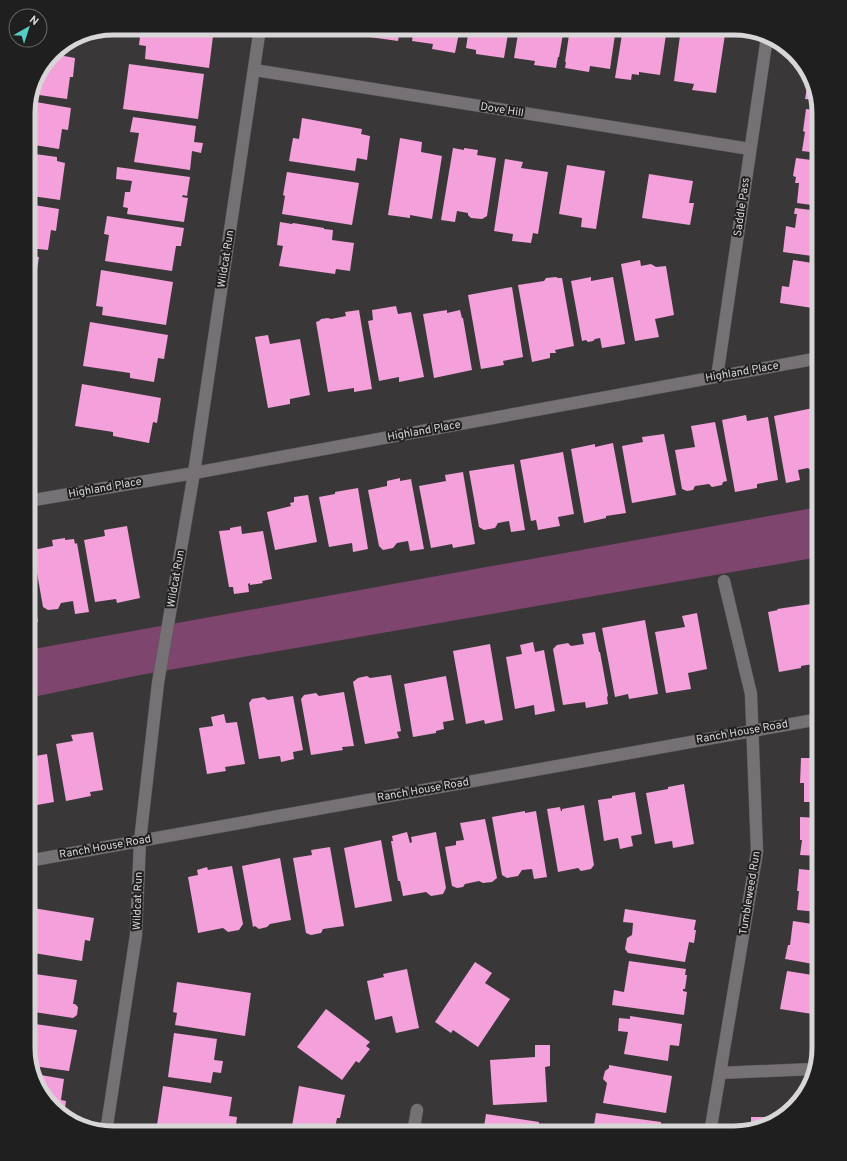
<svg xmlns="http://www.w3.org/2000/svg" width="847" height="1161" font-family="Overpass,sans-serif">
<style>
.green{fill:#7e466f}
.building{fill:#f4a0db}
.lines{fill:none;stroke-linecap:round;stroke-linejoin:round}
.minor-casing{stroke:#585557;stroke-width:13}
.minor{stroke:#757174;stroke-width:12}
.labels{text-anchor:middle;dominant-baseline:central;stroke-width:4;stroke-linejoin:round;paint-order:stroke}
.street-label{font-size:11px;fill:#d8d6d7;stroke:#201f1f}
.rim{fill:none;stroke:#d8d6d7;stroke-width:5}
</style>
<rect width="100%" height="100%" fill="#3a3739"/>
<path class="green" d="M819,507V557L140,675L28,698V650Z"/>
<path class="building" d="M141,28H214L209,68L145,59L146,46L139,45Z
M305,28H354L353,34L322,29L321,31Z
M363,28H406L405,37L399,36L398,41L362,36Z
M414,28H460L455,53L432,49L433,44L412,41Z
M469,28H509L504,58L476,54V50L466,48Z
M519,28H564L559,57H558L556,68L534,65L535,61L514,58Z
M570,28H616L610,69L590,66L589,72L565,68L566,62H565Z
M623,28H667L660,75L639,72V75L632,74L631,80L615,78Z
M681,28H726L716,93L692,90L694,84L674,81Z
M72,40L70,49L59,48L61,47Z
M53,54L75,58L73,77H70L67,99L32,94L37,75Z
M129,64L204,74L198,119L123,109Z
M809,75L813,91L816,100L805,99Z
M30,101L71,108L68,130L62,129L59,149L28,144V107Z
M813,108L818,109L819,113V153L802,151L805,132L803,131L806,109L813,110Z
M133,117L196,126L194,142L203,143L201,153L192,151L190,170L134,162L139,133L130,132Z
M302,118L362,129L361,134L370,136L367,160L357,158L355,171L289,161L293,138L299,139Z
M400,138L422,142L421,152L442,156L432,219L410,215V218L388,215Z
M453,148L464,150V148L478,150L477,155L496,158L487,216L482,219L471,218L468,215V213L457,211L455,222L441,220Z
M28,153L57,157V161L65,163L60,200L32,196V199H28Z
M796,158L819,161V206L797,203L799,183H795L796,177L793,176Z
M505,159L523,162L521,168L548,172L538,234L533,233L531,243L512,241L513,234L494,231Z
M567,165L605,171L596,229L581,227L582,218L559,214Z
M117,167L190,177L187,196L183,195L182,197L188,198L184,222L127,214L128,208L123,207L125,192H130L132,181L116,179Z
M287,172L359,183L352,225L282,214L285,196L283,195Z
M649,174L693,181L689,203H694L690,225L642,218Z
M28,204L59,209L56,231L51,230L48,250L28,248Z
M795,208L819,211V257L783,252L786,226L795,228L797,214H794Z
M107,216L184,228L181,246H176L172,271L105,261L109,235L104,234Z
M280,222L292,224L293,223L324,228V229L333,230L332,240L354,243L350,271L336,269L335,274L279,266L283,246L277,245Z
M28,256L39,257L32,300H28Z
M640,260L641,266L651,264L656,267L666,266L674,315L655,319L659,337L635,341L621,264Z
M793,260L819,264V309L780,303L782,286L789,287Z
M101,270L173,282L166,325L102,315L103,307L96,306Z
M556,277L558,278H562L574,346L555,350L556,353H550V358L532,362L518,285L544,281L546,278Z
M591,277V281L613,277L625,344L602,348L600,338L595,339L593,341L588,342L586,340L582,341L571,281Z
M512,287L523,357L503,361L504,365L481,369L468,295Z
M396,306L398,314L411,312L424,377L399,382V377L379,381L368,321L373,320L372,310Z
M28,307L36,309L35,322L28,321Z
M359,310L372,389L354,392V388L328,392L316,322L319,321L321,319L328,318L331,319L346,316L345,312Z
M447,310V313L460,310L462,318H463L472,370L434,378L423,314Z
M90,322L168,335L164,359L158,358L154,382L130,378V373L83,366Z
M268,335L270,344L300,339L310,395L290,399V404L268,408L255,337Z
M82,384L161,398L157,423L153,422L149,443L113,436V432L75,426Z
M28,387H32L29,407H28Z
M818,407L819,471L813,472L808,468L798,470L800,480L786,483L774,416Z
M746,415L747,421L768,417L778,480L757,484V488L735,492L722,420Z
M715,422L727,481L723,482L722,485L712,487L709,484L695,486L693,490L687,491L682,489L675,450L695,447L691,426Z
M664,434L676,495L632,503L622,446L643,442L642,437Z
M613,443L626,513L606,516V518L584,523L571,449L595,444V447Z
M563,452L574,514L558,517L560,526L538,530L536,520L531,521L520,460Z
M514,464L525,530L511,532L509,521L498,523L495,528L484,530L479,527L469,471Z
M463,472L475,544L453,548L452,544L431,548L419,486L446,481L445,475Z
M400,478V481L411,479L424,549L410,551L408,541L397,543L393,548L383,550L379,546L368,490L387,486V481Z
M358,488L368,549L353,552L352,543L329,547L319,497L335,494V492Z
M308,495L317,542L275,550L267,512L291,506L290,503L294,502V497Z
M127,526L140,598L117,603L116,599L95,602L84,540L105,536L104,530Z
M241,526L242,534L263,531L272,579L262,581L263,583L250,585V583L248,584L249,592L234,594L233,587H229L219,531L230,530V528Z
M65,538V540L74,539L75,544L77,543L89,612L75,614L73,601L61,603L58,609L48,610L43,607L33,550L53,546L52,540Z
M28,566L38,622L28,624Z
M811,604L819,647V663L801,666V668L779,672L768,612L778,610L777,609Z
M697,613L707,669L688,673L691,689L666,693L655,632L685,627L682,616Z
M645,620L658,694L629,699L628,694L615,697L602,628Z
M595,632L599,652H600L608,696L607,697L608,704L586,708L585,702L563,705L553,649L557,645L568,643L571,646L584,644L582,634Z
M533,642L535,652L544,650L555,711L535,715L534,705L515,709L506,657L522,654L520,645Z
M490,644L503,720L485,724L484,720L466,724L453,651Z
M391,675L401,731L397,732L399,738L365,744L353,682L358,678L367,676L370,678Z
M446,676L454,720L443,722L444,729L436,731V733L413,737L404,684Z
M344,692L354,746L342,747L343,750L311,755L301,699L304,695L316,693L319,696Z
M293,696L303,750L293,752L294,759L281,762L280,756L259,759L249,703L252,699L264,697L268,700Z
M224,714L226,723L237,722L245,764L225,767L226,771L207,774L199,728L213,726L211,717Z
M93,732L103,790L90,792L91,796L66,801L56,744L73,741L71,735Z
M33,749L35,756L47,754L54,802L31,806L30,802H28V750Z
M801,758H819V802H804V783H800Z
M684,784L694,844L673,848L672,841L655,844L646,793L668,789V787Z
M635,792L642,834L631,836L633,846L620,849L618,838L604,841L598,800L612,798V796Z
M584,805L594,865L591,869L581,871L578,868L558,872L547,809L560,807L561,811H562V809Z
M525,811V813L536,811L547,877L534,879L532,869L522,870L518,876L507,878L502,875L492,817Z
M800,817L819,818V856L800,855L802,840H800Z
M485,819L497,878L492,882L483,883L479,881L465,884L463,887L457,888L452,886L445,847L456,845V841L464,840L460,823Z
M407,832L410,843L412,842L411,837L436,832L446,888L443,894L431,896L426,892L403,896L400,881H398L391,841H393L392,836Z
M381,840L392,901L355,908L344,848Z
M330,847L344,926L323,929L321,933L311,935L306,933L293,858L312,855L311,850Z
M280,858L291,920L270,924L267,927L259,929L255,926L253,927L242,866Z
M232,866L243,924L239,930L228,932L223,928L198,933L188,877L198,875L197,870L207,867L208,870Z
M799,869L819,871V912L797,910L799,891H797Z
M33,908L94,918L90,941L85,940L82,961L28,952V935Z
M625,909L696,920L694,930H696L694,943L689,942L685,962L628,953L625,949L627,938L632,935L633,923L623,922Z
M793,921L819,925V965L785,959L788,945H790Z
M629,961L686,969L685,975H687L685,989H683V991L687,992L684,1015L612,1005L614,990L624,992Z
M475,962L492,973L485,983L510,999L478,1047L453,1030L451,1033L435,1022Z
M407,969L419,1028L396,1033L392,1016L375,1020L367,981L384,977L383,974Z
M787,971L819,976V1015L780,1009Z
M28,973L77,980L73,1004H75L78,1007L77,1015L73,1018L28,1011Z
M177,982L251,993L245,1036L175,1025L177,1013L173,1012Z
M326,1009L370,1042L366,1046L370,1049L359,1063L356,1061L342,1080L297,1047Z
M630,1016L682,1024L679,1046L670,1045L668,1061L624,1054L628,1032L618,1031L619,1018L630,1019Z
M28,1023L77,1030L69,1071L33,1066L28,1048Z
M174,1033L217,1039L214,1060L223,1061L221,1073L213,1072L211,1083L168,1077Z
M535,1045H550V1066L545,1067L547,1102L493,1105L490,1060L535,1057Z
M609,1065L672,1076L666,1113L603,1103L607,1083L603,1079L605,1071L609,1068Z
M35,1074L64,1079L61,1100L66,1101L64,1115L39,1091Z
M163,1086L232,1097L229,1116L237,1117L235,1133H208L157,1125Z
M299,1086L345,1095L340,1118H337L334,1133L292,1126Z
M596,1113L661,1122L660,1129L666,1130V1133H595L596,1126L594,1125Z
M486,1114L539,1122L538,1133H483Z
M751,1117H767V1124L751,1128Z"/>
<g class="lines">
<g class="minor-casing">
<path id="minor" d="M254,70L750,149
M717,377L767,37
M28,501L194,473L819,358
M28,861L819,719
M720,1073L813,1069
M106,1132L136,935L140,841L158,683L194,473L260,28
M413,1133L417,1110
M710,1133L757,852L751,694L724,581"/>
</g>
<use href="#minor" class="minor"/>
</g>
<g class="labels">
<g class="street-label">
<text transform="translate(502 110) rotate(9)">Dove Hill</text>
<text transform="translate(742 207) rotate(-82)">Saddle Pass</text>
<text transform="translate(226 259) rotate(-81)">Wildcat Run</text>
<text transform="translate(742 372) rotate(-10)">Highland Place</text>
<text transform="translate(424 431) rotate(-10)">Highland Place</text>
<text transform="translate(105 488) rotate(-10)">Highland Place</text>
<text transform="translate(176 579) rotate(-80)">Wildcat Run</text>
<text transform="translate(742 732) rotate(-10)">Ranch House Road</text>
<text transform="translate(423 790) rotate(-10)">Ranch House Road</text>
<text transform="translate(105 847) rotate(-10)">Ranch House Road</text>
<text transform="translate(750 893) rotate(-81)">Tumbleweed Run</text>
<text transform="translate(138 901) rotate(-88)">Wildcat Run</text>
</g>
</g>
<path d="M0 0H847V1161H0ZM113 35H734A78 78 0 0 1 812 113V1048A78 78 0 0 1 734 1126H113A78 78 0 0 1 35 1048V113A78 78 0 0 1 113 35Z" fill="#201f1f" fill-rule="evenodd"/>
<path class="rim" d="M113 35H734A78 78 0 0 1 812 113V1048A78 78 0 0 1 734 1126H113A78 78 0 0 1 35 1048V113A78 78 0 0 1 113 35Z"/>
<g transform="translate(28 28) rotate(39)"><circle r="19" fill="#201f1f" stroke="#6a6869"/>
<path d="M0-3L7 15L0 10L-7 15Z" fill="#55cec5"/>
<text y="-6" font-size="11" font-weight="bold" text-anchor="middle" fill="#d8d6d7">N</text>
</g>
</svg>
